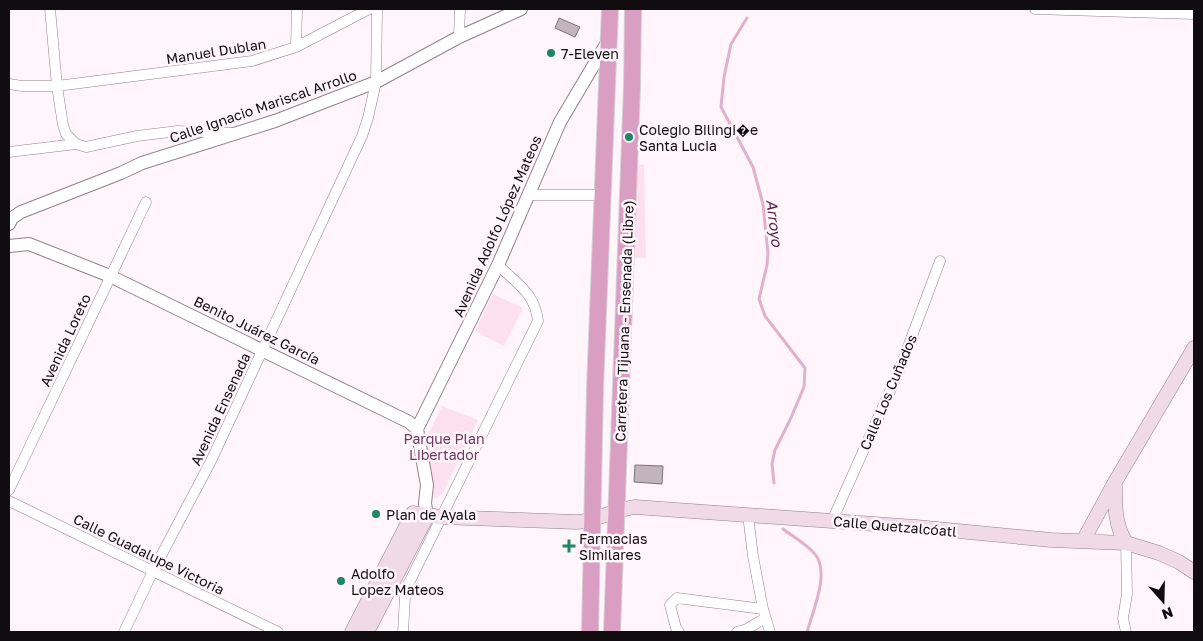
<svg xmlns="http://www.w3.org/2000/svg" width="1203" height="641" font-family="'Golos Text',sans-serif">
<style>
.green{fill:#fce0ef}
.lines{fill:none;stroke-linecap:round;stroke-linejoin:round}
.stream{stroke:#e1b1cc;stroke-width:3}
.building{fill:#c3b4bc;stroke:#7f7179}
.minor-casing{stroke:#90828a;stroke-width:11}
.tertiary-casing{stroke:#90828a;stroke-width:14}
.secondary-casing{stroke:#90828a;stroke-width:15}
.trunk-casing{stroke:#d4d3d4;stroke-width:18}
.minor{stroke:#fff;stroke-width:10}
.tertiary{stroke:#fff;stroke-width:12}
.secondary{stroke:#f1dae8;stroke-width:14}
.trunk{stroke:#da9ec2;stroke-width:16}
.poi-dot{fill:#208661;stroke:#fff5fa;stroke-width:2}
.labels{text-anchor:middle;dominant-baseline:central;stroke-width:5;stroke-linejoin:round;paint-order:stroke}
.street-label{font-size:14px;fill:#110c0f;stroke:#fff5fa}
.poi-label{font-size:14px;fill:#110c0f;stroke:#fff5fa;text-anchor:start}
.park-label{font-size:14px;fill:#70355a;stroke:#fff5fa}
.water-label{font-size:15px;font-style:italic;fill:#571e43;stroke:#fff5fa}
</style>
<rect width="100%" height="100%" fill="#fff5fa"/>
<path class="green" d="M636,164L644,165L646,258H635Z
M493,294L523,308L504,346L475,331Z
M442,406L478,420L443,493L435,499L420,451Z"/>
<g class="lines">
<path class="stream" d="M747,18L731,44L724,77L721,107L753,167L763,204L768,253L767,265L759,299L765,316L805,368L804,387L790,420L775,450L772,464L774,483
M783,529C792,536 806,544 814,553C831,570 813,611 807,632"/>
</g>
<path class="building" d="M559,18L580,27L575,37L555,28Z
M635,465L663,466L662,484L634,482Z"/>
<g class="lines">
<g class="minor-casing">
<path id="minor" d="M50,9L57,86L63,125L66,134L76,144L86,147L137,136L178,131L232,133
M1035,9L1194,14
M459,37L460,9
M296,47L297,9
M9,84L22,86H57L252,61L296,47L369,9
M9,152L76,144
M529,195H602
M9,490L146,202
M9,501L278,632
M748,515L753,556L763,609L770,632
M832,521L899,371L940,261
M1126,543L1127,594L1123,618L1126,632
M124,632L153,571L211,461L362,136L368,118L376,82L377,9
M403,632L405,597L407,587L538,321C535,293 517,284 498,265
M679,632L676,628L670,605L677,598L763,609
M737,632L747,629L765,618"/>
</g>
<g class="tertiary-casing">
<path id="tertiary" d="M9,224L12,218L21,212L121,173L142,163L275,121L376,82L459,37L521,9
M9,246L29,244L110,276L409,422L417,429L427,485L425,503L427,516
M417,429L498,265L560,122L608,41"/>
</g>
<g class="secondary-casing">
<path id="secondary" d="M1115,486C1115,507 1115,525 1126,543
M1083,541L1115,482L1194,348
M352,632L413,513L441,517L577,522C597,521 615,509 635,507L916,527L1051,540L1126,543L1159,553L1179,562L1194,572
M367,632L427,516"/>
</g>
<g class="trunk-casing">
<path id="trunk" d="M590,632L595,388L610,9
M612,632L632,86L633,9"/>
</g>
<use href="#minor" class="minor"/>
<use href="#tertiary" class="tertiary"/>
<use href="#secondary" class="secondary"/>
<use href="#trunk" class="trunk"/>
</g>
<g class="poi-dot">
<circle cx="551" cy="53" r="5"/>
<circle cx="629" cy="137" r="5"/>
<circle cx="376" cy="514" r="5"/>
<path d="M566.5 538.5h5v5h5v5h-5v5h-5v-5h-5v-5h5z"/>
<circle cx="341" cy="581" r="5"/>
</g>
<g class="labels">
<g class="street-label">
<text transform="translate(216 51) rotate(-9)">Manuel Dublan</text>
<text transform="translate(263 106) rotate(-19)">Calle Ignacio Mariscal Arrollo</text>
<text transform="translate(497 226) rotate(-66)">Avenida Adolfo López Mateos</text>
<text transform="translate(624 321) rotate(-88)">Carretera Tijuana - Ensenada (Libre)</text>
<text transform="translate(257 330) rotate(26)">Benito Juárez García</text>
<text transform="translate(65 340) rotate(-65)">Avenida Loreto</text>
<text transform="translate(888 392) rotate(-67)">Calle Los Cuñados</text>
<text transform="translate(220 409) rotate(-65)">Avenida Ensenada</text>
<text transform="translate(895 526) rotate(5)">Calle Quetzalcóatl</text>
<text transform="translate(149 554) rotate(26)">Calle Guadalupe Victoria</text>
</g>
<g class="poi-label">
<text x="561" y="53">7-Eleven</text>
<text x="639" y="129">Colegio Bilingi�e<tspan x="639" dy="16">Santa Lucia</tspan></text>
<text x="386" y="514">Plan de Ayala</text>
<text x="579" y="538">Farmacias<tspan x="579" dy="16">Similares</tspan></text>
<text x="351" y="573">Adolfo<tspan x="351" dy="16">Lopez Mateos</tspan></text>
</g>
<g class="park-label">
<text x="444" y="438">Parque Plan<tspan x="444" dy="16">Libertador</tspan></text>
</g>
<g class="water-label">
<text transform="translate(775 223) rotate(83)">Arroyo</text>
</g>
</g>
<rect width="1203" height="641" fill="none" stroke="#110c0f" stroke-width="20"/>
<g transform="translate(1163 601) rotate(160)" stroke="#fff5fa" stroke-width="4" paint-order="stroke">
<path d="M0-4L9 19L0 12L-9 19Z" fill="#110c0f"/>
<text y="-8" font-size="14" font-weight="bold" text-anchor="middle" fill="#110c0f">N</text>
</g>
</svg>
